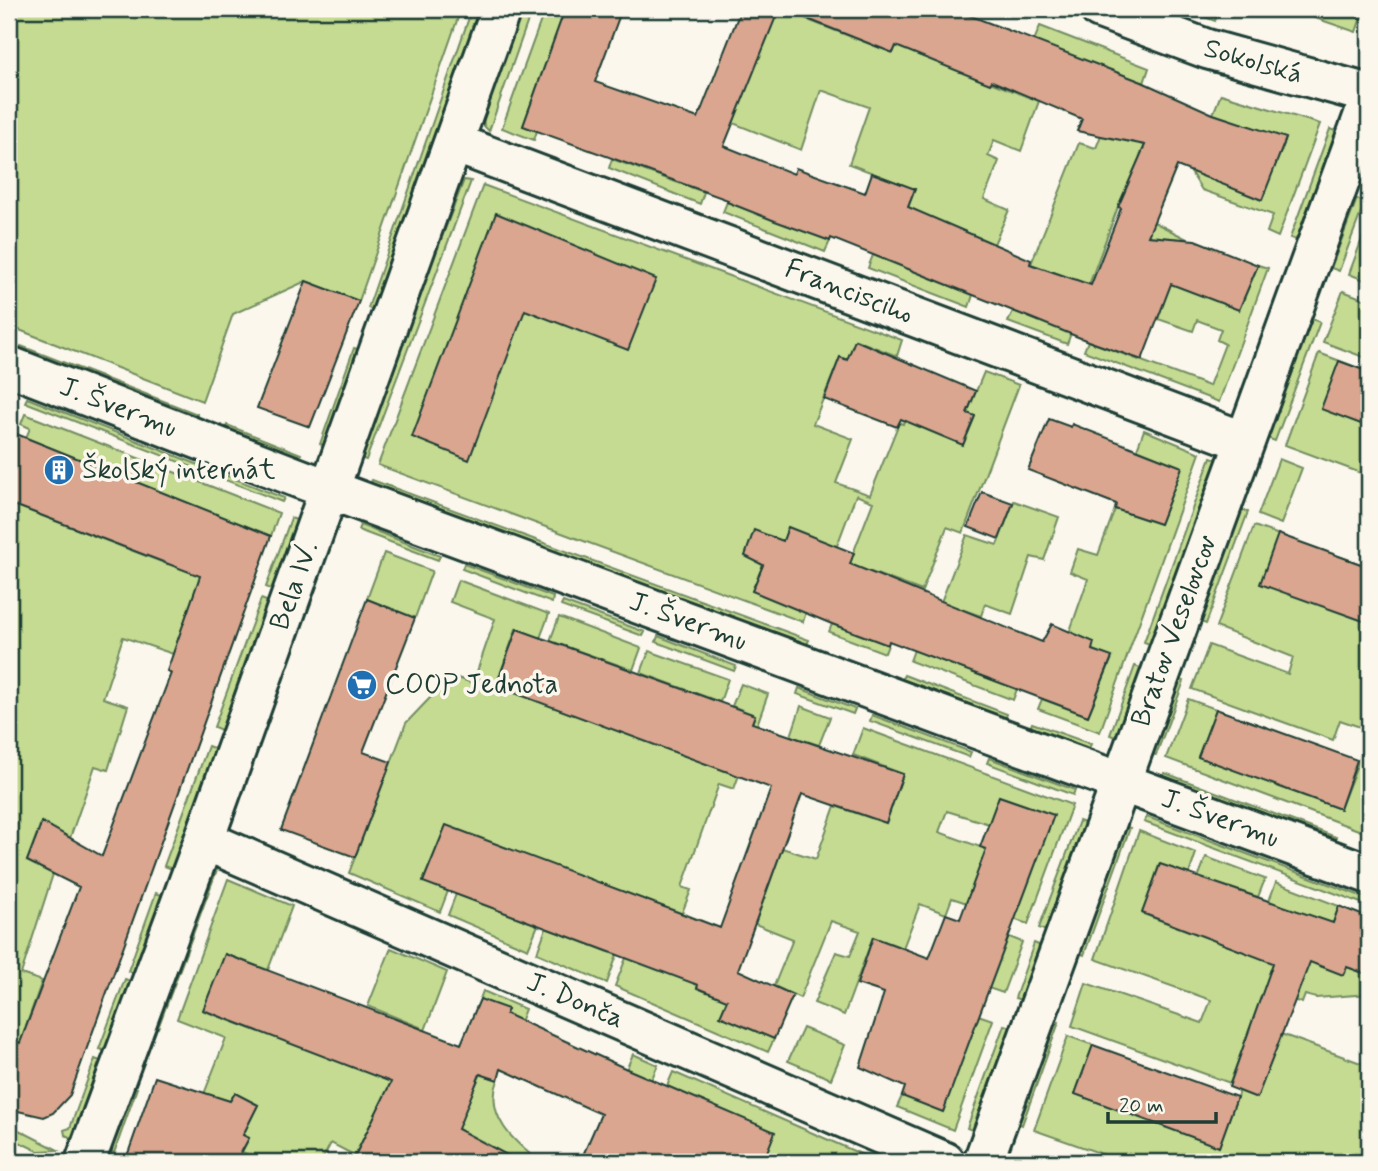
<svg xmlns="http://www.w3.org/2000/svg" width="1378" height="1171" font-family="Mynerve,sans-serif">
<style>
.green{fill:#c4db91;stroke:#728c62;stroke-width:2}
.building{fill:#daa68f;stroke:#1f3d34;stroke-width:2}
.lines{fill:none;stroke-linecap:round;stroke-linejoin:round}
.minor-casing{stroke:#1f3d34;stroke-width:44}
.minor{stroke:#fbf7ec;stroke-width:38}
.labels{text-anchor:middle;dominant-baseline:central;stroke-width:7;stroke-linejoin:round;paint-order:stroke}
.street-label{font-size:28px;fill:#1f3d34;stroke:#fbf7ec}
.poi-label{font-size:28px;fill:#1f3d34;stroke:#fbf7ec;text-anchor:start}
</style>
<rect width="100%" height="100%" fill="#fbf7ec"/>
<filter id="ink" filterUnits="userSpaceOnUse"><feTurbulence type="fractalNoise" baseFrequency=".0143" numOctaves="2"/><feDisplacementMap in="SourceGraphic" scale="14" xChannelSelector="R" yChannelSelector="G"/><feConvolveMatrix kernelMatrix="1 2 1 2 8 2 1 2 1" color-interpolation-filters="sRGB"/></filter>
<g filter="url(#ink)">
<path class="green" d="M9,9H461L359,301L306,281L233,314L202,401L9,326Z
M472,9H483L377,311L368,308Z
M521,9H532L489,131L484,126L483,116Z
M545,9H565L523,126L537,131L534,140L502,128Z
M778,9H814L810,21L893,53L896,46L1039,101L1021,151L994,140L988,156L999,161L984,199L1009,210L994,244L908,208L915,189L849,164L869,107L821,90L801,150L733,123Z
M1184,9H1219L1215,21Z
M1289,9H1364L1356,32Z
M1040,26L1149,68L1144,83L1162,93L1191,171L1261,200L1286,139L1213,114L1221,94L1320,124L1278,237L1267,232L1273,215L1202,190L1190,171L1174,158L1145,146L1118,207L1067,344L1008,322L1013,311L1064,330L1081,282L1031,264L1079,143L1096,148L1105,125L1144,83L1034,41Z
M1330,129L1338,132L1299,241L1290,238Z
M612,159L704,192L700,204L609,168Z
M464,180L471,181L366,460L357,457Z
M483,185L902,340L897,356L856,340L847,360L840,357L813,424L853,439L836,483L870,495L899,423L903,424L904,420L963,445L975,416L967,413L984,372L1019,385L963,533L947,527L922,591L849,564L873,502L856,495L832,559L788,528L783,541L754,531L763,565L753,591L806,612L803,622L378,465Z
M1357,199L1365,202L1339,271L1331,268Z
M727,202L830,241L825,252L723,212Z
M1148,219L1189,240L1172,284L1239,310L1258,265L1268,268L1219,402L1084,351L1088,341L1209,386L1225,344L1217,340L1221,329L1197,320L1193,331L1158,319L1166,295L1147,288Z
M1369,220V267L1364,280L1349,274Z
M873,255L973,295L969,307L868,268Z
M1343,291L1369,301V359L1323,342Z
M1312,319L1320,322L1275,441L1267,438Z
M21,346L197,414L196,419L19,351Z
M354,348L363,351L329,447L320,444Z
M1319,353L1369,372V476L1285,445Z
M27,398L284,498L282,502L25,402Z
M25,414L279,513L271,536L26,438L30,428L21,424Z
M227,425L301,454L299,459L225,430Z
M1144,430L1200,453L1100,732L1038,709L1042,699L1088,716L1112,658L1092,650L1070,631L1088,579L1070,572L1078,549L1098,555L1115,509L1160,524L1182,467L1137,449Z
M1211,457L1219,460L1152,645L1144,642Z
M1279,459L1302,468L1281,524L1258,515Z
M372,480L809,640L806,646L370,486Z
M1014,501L1059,517L1044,560L1031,557L1012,614L985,604L981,616L941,602L967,535L997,545Z
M9,503L167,564L204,566L173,654L123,637L103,698L128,706L108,770L95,766L70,838L45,824L40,825L27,861L53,874L21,974L42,981L20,1043L9,1038Z
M1240,509L1248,512L1206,624L1198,621Z
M291,518L299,521L273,590L266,587Z
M360,525L440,556L438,560L358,530Z
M1254,526L1369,567V730L1340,720L1333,740L1192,689L1209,645L1288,674L1293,657L1216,627Z
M384,553L432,571L415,618L367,599Z
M464,564L553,597L552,603L462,569Z
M458,580L549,614L540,638L516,629L496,686L734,774L755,715L732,706L741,684L768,694L734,789L719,784L682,887L691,890L682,913L720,928L698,988L727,1000L721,1016L774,1039L768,1052L615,986L626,958L681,913L446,826L423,881L448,891L440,912L349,873L406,723L451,676L473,683L495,619L450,602Z
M261,599L269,602L221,730L214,727Z
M563,602L645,632L643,636L561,606Z
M559,617L641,648L633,670L550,641Z
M832,624L888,645L885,653L829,632Z
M658,636L736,666L734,671L656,642Z
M914,650L1017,689L1013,700L910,661Z
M649,651L728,679L720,702L641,673Z
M1135,666L1143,669L1118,738L1110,735Z
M904,675L1007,714L1005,720L901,681Z
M1176,678L1184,681L1156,755L1147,754Z
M799,688L855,709L853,714L797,694Z
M1188,699L1216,709L1198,757L1340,809L1364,747L1369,749V834L1166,758Z
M801,706L830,717L819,745L791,736Z
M872,715L971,752L969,757L870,721Z
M1032,723L1091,744L1088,750L1030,729Z
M863,728L1072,805L1028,924L1013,919L1054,815L999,796L989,824L947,811L939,832L986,849L967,903L952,898L946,914L920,904L903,948L873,937L844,1015L814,1003L836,952L850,956L860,931L831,921L800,998L774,986L793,939L755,924L782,848L816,859L835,806L886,823L903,774L853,755Z
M208,746L216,749L172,869L164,866Z
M989,758L1075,790L1073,795L987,763Z
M1165,773L1336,837L1334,842L1162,778Z
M1147,817L1369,899V906L1144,822Z
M1079,821L1085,823L1046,931L1039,928Z
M1123,826L1130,828L1084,955L1077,952Z
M1139,831L1196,853L1189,874L1159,865L1143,914L1282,966L1302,913L1269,901L1276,882L1339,906L1317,965L1343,974L1347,967L1369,975V994L1316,998L1305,995L1302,1003L1264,990L1230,1083L1072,1026L1086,983L1202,1023L1211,1000L1095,959Z
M1206,857L1265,879L1258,897L1198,878Z
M213,867H218L158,1028L152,1026Z
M228,879L292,906L268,970L225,954L204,1011L398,1084L420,1027L368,1006L391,948L447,972L401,1094L388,1090L357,1151L380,1162H351L354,1155L331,1143L321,1162H263L242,1152L249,1138L243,1135L258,1105L235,1093L230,1101L204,1094L226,1038L177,1019Z
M156,893L164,896L135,974L128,971Z
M456,894L538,925L528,949L448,915Z
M546,928L617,955L607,983L537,953Z
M1007,936L1022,942L1003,993L988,988Z
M1034,943L1041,946L1021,1000L1015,998Z
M125,979L133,982L107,1051L99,1049Z
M483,991L525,1009L509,1050L480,999Z
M978,1015L993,1020L953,1130L897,1107L902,1096L943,1112Z
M1053,1019L1059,1022L1022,1125L1015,1122Z
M1004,1025L1011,1027L974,1131L967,1128Z
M803,1028L845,1045L831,1079L788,1061Z
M1281,1034L1369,1066V1162H1125L1034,1130L1068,1036L1093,1045L1075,1094L1219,1147L1239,1091L1257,1098Z
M633,1054L658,1065L627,1134L602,1125Z
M95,1059L103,1062L75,1139L65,1135L64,1130L70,1128Z
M673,1072L879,1162H763L774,1132L667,1086Z
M481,1074L498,1080C484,1116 514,1142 540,1162H501L504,1154L440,1121L473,1091Z
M131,1086L137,1088L114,1153L108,1150Z
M9,1125L58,1150L38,1151L9,1137Z"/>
<path class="building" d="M565,9H622L595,82L698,118L741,9H779L724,146L794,174L796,168L865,193L872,173L915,189L908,207L1031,260L1030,264L1091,285L1121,208L1118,207L1145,145L1077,131L1082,119L992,81L990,84L896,46L893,53L785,10L953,9L1142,82L1213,114L1286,138L1262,200L1177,166L1148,236L1195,240L1258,265L1239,310L1171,284L1142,360L1088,341L831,238L830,241L775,221L727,202L728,200L523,126Z
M496,213L656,279L628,350L525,310L469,460L412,437Z
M306,281L359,301L310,427L257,408Z
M855,340L976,391L967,413L975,416L963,445L901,419L897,427L824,399L840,357L847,360Z
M1339,361L1369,372V427L1321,409Z
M1049,419L1071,427L1072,424L1182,467L1160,524L1115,509L1116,504L1028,470Z
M9,431L271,536L70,1095L53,1113L44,1117L9,1109V1038L20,1043L79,887L27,861L42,822L102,856L171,673L167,671L200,576L9,503Z
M982,492L1013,503L999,539L968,527Z
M788,527L854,553L850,564L1042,642L1052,624L1094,642L1092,650L1112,657L1088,716L889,641L888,645L832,624L752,591L763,565L745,556L754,530L783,541Z
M1278,534L1369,567V623L1260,584Z
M367,599L415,618L363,752L391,762L355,857L281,830Z
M517,629L755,715L752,723L903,774L886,823L802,794L738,970L793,995L774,1039L720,1016L727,1000L697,988L698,985L423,882L446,825L720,928L771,788L496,686Z
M1216,709L1357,760L1340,809L1198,757Z
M999,796L1054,815L943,1112L902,1096L905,1087L860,1067L884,993L857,984L873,937L929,958L946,914L960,919L986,849L980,847Z
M1160,864L1333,923L1339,906L1369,918V975L1347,967L1343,975L1310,962L1257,1098L1229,1087L1273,963L1142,913Z
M225,954L461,1044L480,999L508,1009L506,1014L627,1069L775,1132L763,1162H580L601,1114L501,1069L498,1080L480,1074L458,1129L520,1162H352L391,1082L203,1010Z
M1093,1045L1237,1097L1219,1147L1075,1094Z
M155,1077L230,1101L235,1093L258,1105L243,1135L249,1138L236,1162H125Z"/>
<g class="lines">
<g class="minor-casing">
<path id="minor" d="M1100,9L1207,49L1369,94
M454,143L1243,441
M9,366L301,479L1369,874
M204,840L945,1162
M85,1162L204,840L501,9
M983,1162L1369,101"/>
</g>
<use href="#minor" class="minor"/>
</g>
</g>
<defs>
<g id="building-disc" transform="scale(1.575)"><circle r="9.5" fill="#1f6fb2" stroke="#fbf7ec"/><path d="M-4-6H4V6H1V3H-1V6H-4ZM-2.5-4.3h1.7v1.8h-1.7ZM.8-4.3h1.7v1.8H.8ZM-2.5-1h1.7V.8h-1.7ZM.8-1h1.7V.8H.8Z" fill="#fff"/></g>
<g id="supermarket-disc" transform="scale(1.575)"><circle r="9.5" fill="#1f6fb2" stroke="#fbf7ec"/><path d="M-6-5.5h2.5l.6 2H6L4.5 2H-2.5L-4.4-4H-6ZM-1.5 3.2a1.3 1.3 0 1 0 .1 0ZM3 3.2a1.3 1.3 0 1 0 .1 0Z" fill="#fff"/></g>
</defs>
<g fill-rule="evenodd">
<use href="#building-disc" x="59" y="470"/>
<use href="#supermarket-disc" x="362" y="685"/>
</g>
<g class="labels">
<g class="street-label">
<text transform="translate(1253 62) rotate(16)">Sokolská</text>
<text transform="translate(849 292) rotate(21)">Francisciho</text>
<text transform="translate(118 408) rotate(21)">J. Švermu</text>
<text transform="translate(295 586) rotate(-70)">Bela IV.</text>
<text transform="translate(688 622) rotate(20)">J. Švermu</text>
<text transform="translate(1175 631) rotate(-70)">Bratov Veselovcov</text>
<text transform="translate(1220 819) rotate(20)">J. Švermu</text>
<text transform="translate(575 1001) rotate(23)">J. Donča</text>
</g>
<g class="poi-label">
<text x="82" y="470">Školský internát</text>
<text x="385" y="685">COOP Jednota</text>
</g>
</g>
<rect width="1378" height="1171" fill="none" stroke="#fbf7ec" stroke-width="35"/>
<rect x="18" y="18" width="1343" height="1136" fill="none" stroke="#1f3d34" stroke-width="2.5" filter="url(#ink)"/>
<path d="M1108 1112v10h108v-10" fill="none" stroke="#1f3d34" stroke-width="3.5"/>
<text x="1119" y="1112" font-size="21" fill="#1f3d34" stroke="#fbf7ec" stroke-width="5" paint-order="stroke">20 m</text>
</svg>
